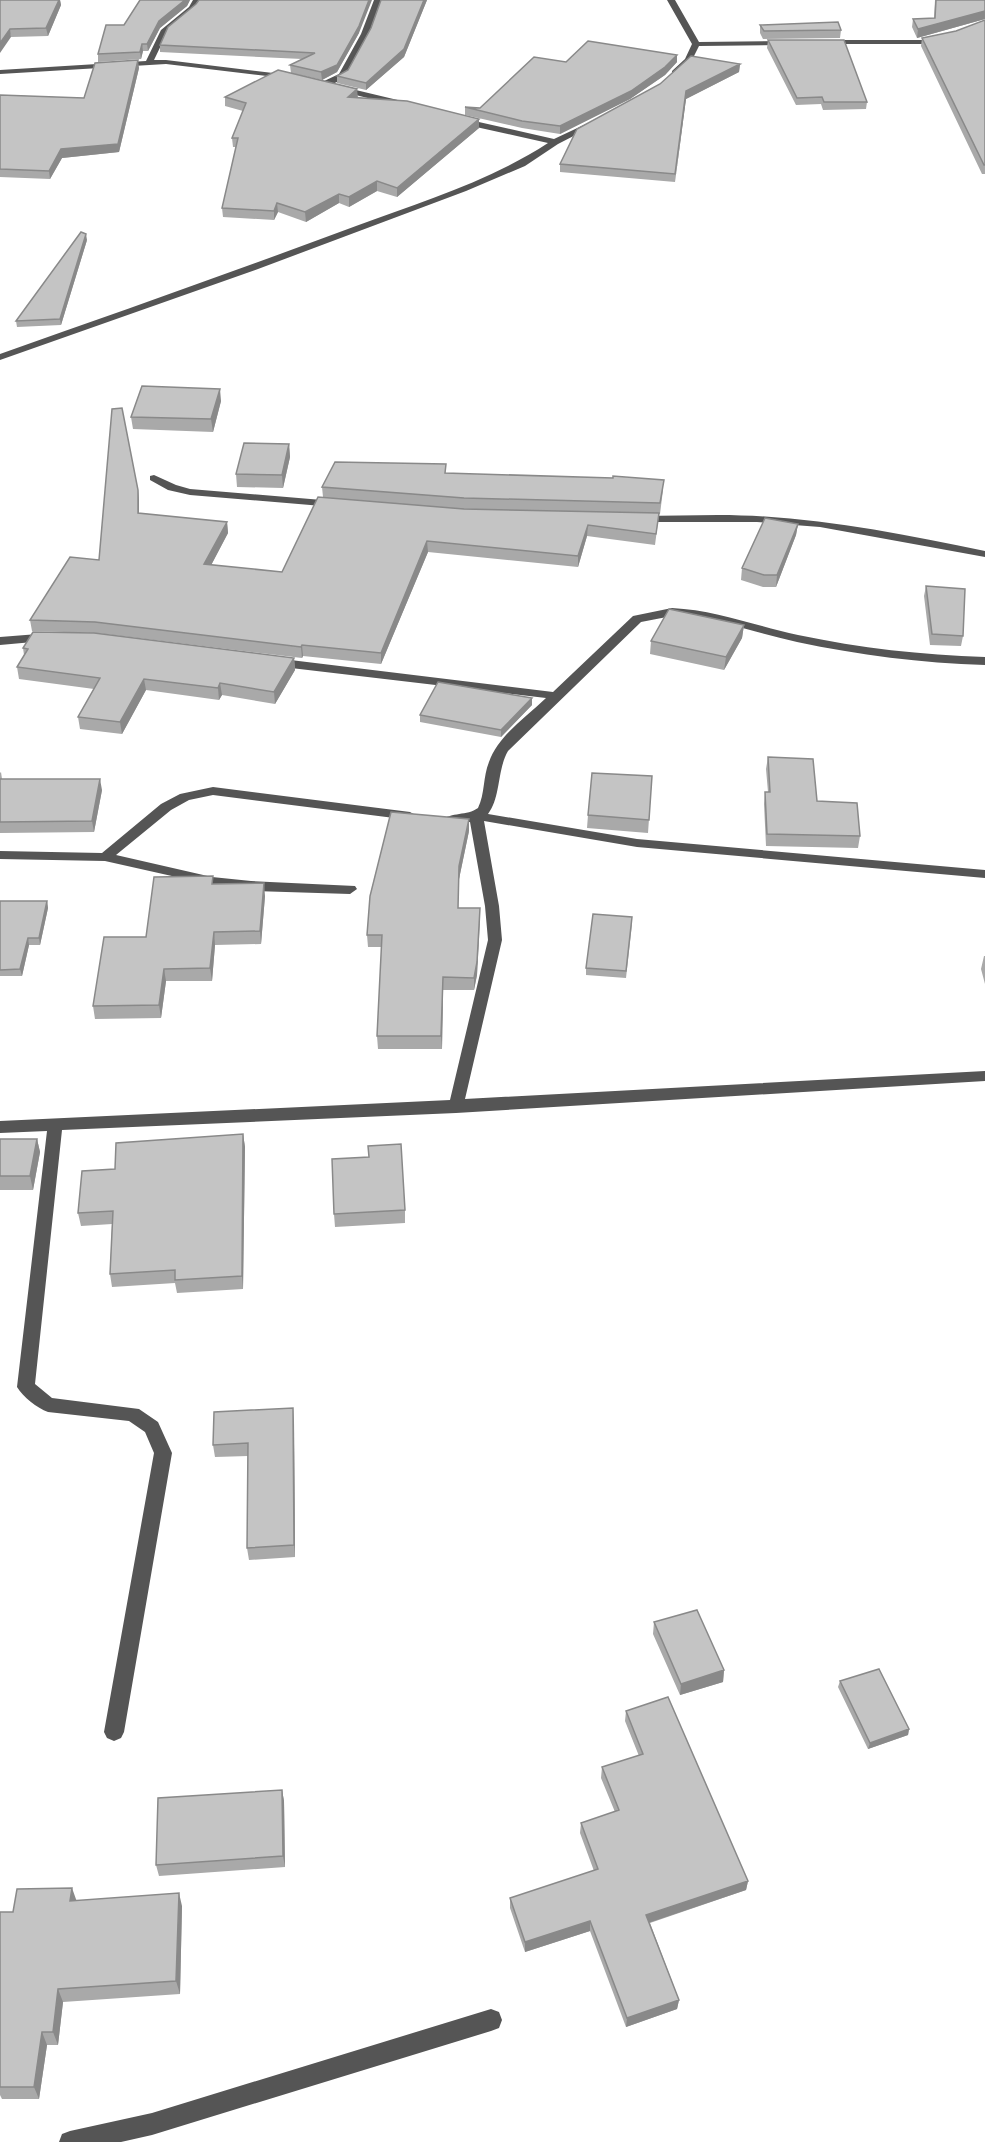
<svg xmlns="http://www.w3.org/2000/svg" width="985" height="2142" font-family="'Sofia Sans Condensed',sans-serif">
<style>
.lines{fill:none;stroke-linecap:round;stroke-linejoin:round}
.minor{fill:#555;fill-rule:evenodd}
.wall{fill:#a9a9a9}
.shaded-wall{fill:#898989}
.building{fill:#c4c4c4;stroke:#898989;stroke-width:1.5}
</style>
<rect width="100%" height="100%" fill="#fff"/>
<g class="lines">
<path class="minor" d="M193,0H201L195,10L167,33L154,60H166L290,75L294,77L293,79L166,64L0,74V70L146,61L161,30L189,7Z
M374,0H382C376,16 356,68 344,78C339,82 328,86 322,86V82L339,74L361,34Z
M667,0H675L699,42L786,41L790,43L786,45L699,46L691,62L678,75H672V71L685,59L692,44Z
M942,36L946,38L945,40L922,44H825L821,42L825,40H922Z
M339,86L406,102L407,104L403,107L336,90V86Z
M461,118L554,139L588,123L595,125L558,144L525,166L466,191L258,269L0,360V354C119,312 238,270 356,226C421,202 490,181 548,143L458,123L457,121Z
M154,475L176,485L190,489L334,501L340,504L334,507L190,495L168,490L150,480V476Z
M718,515C809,515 896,533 985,551V557L820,527L757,522H640L634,519L640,516Z
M672,608C715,610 756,626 798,635C860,648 922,655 985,657V665C921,663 859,655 797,642C761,634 726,622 689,616H672L641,622L508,751C497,770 501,797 488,814L637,839L985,870V878L637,847L484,821L499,906L502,940L465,1099L985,1071V1081L456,1113L62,1130L35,1384L52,1398L139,1409L158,1422L172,1453L124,1732L121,1738L114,1741L107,1738L104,1732L154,1453L145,1432L129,1421L48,1412C37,1408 23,1397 17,1387L47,1131L0,1133V1121L450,1100L488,940L485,906L470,822L449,824L442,820C451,812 467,816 478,808C485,794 483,776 489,762C498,736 526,717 546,698L274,666L268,662L274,658L553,692L633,616Z
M51,633L55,634V640L0,645V637Z
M213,787L410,812L417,816L410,820L213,795L189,800L171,810L116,855L212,877L251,881L355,886L357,889L350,894L251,891L212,885L105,861L0,859V851L102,853L161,804L180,794Z
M491,2009L499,2012L502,2020L499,2028L491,2031L152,2135L121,2142H59L62,2134L70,2131L152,2113Z"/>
</g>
<path class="wall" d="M0,0H60L61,5L48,36L11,37Z
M140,0H190L187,6L160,28L148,51H143L141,59L98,62V54L124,25Z
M381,0H427L404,57L366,90L337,83V76L348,70L371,28Z
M935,0H985V19L917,38L912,27L913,19L934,18Z
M196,4L359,33L337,72L322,80L291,73L290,65L302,59L160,52V45Z
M985,20V174H982L921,46L922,38L956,31Z
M760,25L841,30L840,38L763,39L760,33Z
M768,40L867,102L866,109L823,110L821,104L796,105L767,48Z
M566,62H677L665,75L630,99L560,134L522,128L465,115V107L480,108Z
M740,64L739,72L686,99L675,182L560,172V164Z
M139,68L119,152L62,158L50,179L0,177V95L84,98Z
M225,97L358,98L479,119V128L397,197L377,191L349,207L339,203L306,222L278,212L274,220L223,217L222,208L236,147H233L232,138L243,111L225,106Z
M87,240L61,325L17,327L16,321Z
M221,401L213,432L133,429L131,417Z
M289,444L290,457L283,488L237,487L236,474Z
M446,473L663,490L660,514H659L655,545L587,536L578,567L428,552L381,664L303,656L302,658L96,633L32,631L30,620L99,560L138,490L139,501V513L227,522L228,533L211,565L282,572L323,497L322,487Z
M798,524L796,535L776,587H763L741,580L742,568Z
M926,586L963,636L961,646L930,645L924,596Z
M744,625L742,638L724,670L650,654L651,641Z
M23,648L294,658L295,670L275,704L222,695L219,700L146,690L122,734L80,729L78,717L94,689L19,679L17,667L24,655Z
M532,698V705L501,737L420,722V715Z
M768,757L817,801L860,836L858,848L766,846L764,804L765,792H768L766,769Z
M1,772L2,779L102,790L94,832L0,833V773Z
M652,776L648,833L587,828L588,815Z
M469,831L459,879L458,908L480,921L477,975L474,990H443L442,1049H378L377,1036L382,947H368L367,935Z
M214,884L265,896L261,944L215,945L212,981H166L161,1018L95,1019L93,1006L146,937Z
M0,901H47L48,908L40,945H29L22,976H0Z
M632,924L626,978L586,975V968Z
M984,956H985V984L981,969Z
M243,1134L245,1147L243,1289L177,1293L175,1283L112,1287L110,1274L112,1224L81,1226L78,1213L115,1169Z
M0,1139H37L40,1152L33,1190H0Z
M405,1210V1223L335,1227L334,1214Z
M294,1421L295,1557L249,1560L247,1548L248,1456L215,1457L213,1445Z
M654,1622L724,1670L723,1682L680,1695L653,1634Z
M840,1681L909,1729L908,1735L868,1749L838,1687Z
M626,1711L748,1881L746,1890L650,1923L679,2000L677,2009L626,2027L590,1931L525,1952L510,1908V1898L594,1871L580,1833L581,1823L615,1812L601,1778L602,1767L639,1756L625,1721Z
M282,1790L284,1801L285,1867L159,1876L156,1865Z
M76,1901L182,1906L180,1994L63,2002L58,2045H47L39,2099H2L0,2095V1912H13Z"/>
<path class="shaded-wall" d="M59,0H60L61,5L48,36L46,28Z
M185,0H190L187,6L160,28L148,51L147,44L159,21Z
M369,0H372L359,33L337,72L322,80L321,72Z
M424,0H427L404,57L366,90V83Z
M985,11V19L917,38L918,29Z
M10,29L11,37L0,53V43Z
M142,44L143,51L141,59L140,52Z
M677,55V62L665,75L630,99L560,134V126Z
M138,60L139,68L119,152L62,158L50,179L49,171L61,149Z
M740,64L739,72L686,99L675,182L686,91Z
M357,89L358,98L348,97Z
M479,119V128L397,197V188Z
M377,181V191L349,207V197Z
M339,194V203L306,222L305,212Z
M277,203L278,212L274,220V211Z
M86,234L87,240L61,325L60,319Z
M220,389L221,401L213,432L211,419Z
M289,444L290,457L283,488L282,475Z
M138,490L139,501V524L138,513Z
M227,522L228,533L206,575L204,564Z
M798,524L796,535L776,587L777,575Z
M588,525L587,536L578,567V556Z
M427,541L428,552L381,664V653Z
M744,625L742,638L724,670L726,657Z
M302,645L303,656L302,658L301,647Z
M294,658L295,670L275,704L274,692Z
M144,679L146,690L122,734L120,722Z
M220,683L222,695L219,700L218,688Z
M532,698V705L501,737V730Z
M100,779L102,790L94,832L92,821Z
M469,819V831L459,879V866Z
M264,883L265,896L261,944L260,931Z
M47,901L48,908L40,945L39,938Z
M480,908L477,975L474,990V978Z
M214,932L215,945L212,981L210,968Z
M28,938L29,945L22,976L20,969Z
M164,969L166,981L161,1018L159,1005Z
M443,977V990L442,1049L441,1036Z
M243,1134L245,1147L243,1289L242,1276Z
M37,1139L40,1152L33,1190L30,1176Z
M293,1408L294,1421L295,1557L294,1545Z
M724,1670L723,1682L680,1695L681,1684Z
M909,1729L908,1735L868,1749L870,1743Z
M282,1790L284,1801L285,1867L283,1856Z
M748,1881L746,1890L645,1924L646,1915Z
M72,1888L77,1902L70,1901Z
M179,1893L182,1906L180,1994L176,1981Z
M590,1921V1931L525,1952V1942Z
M58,1989L63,2002L58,2045L53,2032Z
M679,2000L677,2009L626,2027L627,2018Z
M42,2032L47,2045L39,2099L34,2087Z"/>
<path class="building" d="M0,0H59L46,28L10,29L0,43Z
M140,0H185L159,21L147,44H142L140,52L98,54L106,25H124Z
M199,0H369L359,26L337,65L321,72L290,65L315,53L160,45L168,27L196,4Z
M381,0H424L404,49L366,83L337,76L348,70L371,28Z
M936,0H985V11L918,29L913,19L935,18Z
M985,20V165H984L922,38L956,31Z
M838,22L841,30L764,31L760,25Z
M768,40H844L867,102H824L822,97L797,98Z
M588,41L677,55L665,67L631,91L560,126L522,121L465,107L480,108L534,57L566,62Z
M691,56L740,64L686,91L675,174L560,164L577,129L660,84Z
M138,60L118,144L61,149L49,171L0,169V95L84,98L95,63Z
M278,70L357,89L348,97L407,101L479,119L397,188L377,181L349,197L339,194L305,212L277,203L274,211L222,208L238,138H232L246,103L225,97Z
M81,232L86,234L60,319L16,321Z
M142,386L220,389L211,419L131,417Z
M122,408L138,490V513L227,522L204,564L282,572L318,497L464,509L659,513L656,534L588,525L578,556L427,541L381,653L302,645L301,647L95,622L30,620L70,557L99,560L112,409Z
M244,443L289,444L282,475L236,474Z
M335,462L446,464L445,473L613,478V476L664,480L660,503L464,498L322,487Z
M765,518L798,524L777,575H764L742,568Z
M926,586L965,589L963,636L932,634Z
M669,609L744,625L726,657L651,641Z
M33,632L94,633L294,658L274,692L220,683L218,688L144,679L120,722L78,717L100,678L17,667L28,649L23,648Z
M438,682L532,698L501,730L420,715Z
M768,757L813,759L817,801L857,803L860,836L767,834L765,792H770Z
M592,773L652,776L649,820L588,815Z
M0,779H100L92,821L0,822Z
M391,812L469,819L459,866L458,908H480L477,962L474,978L443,977L441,1036H377L382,935H367L370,896Z
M213,876L212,884L264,883L260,931L214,932L210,968L164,969L159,1005L93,1006L104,937H146L154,877Z
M0,901H47L39,938H28L20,969L0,970Z
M593,914L632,917L626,971L586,968Z
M243,1134L242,1276L175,1280V1270L110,1274L113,1211L78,1213L82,1171L115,1169L116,1143Z
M0,1139H37L30,1176H0Z
M401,1144L405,1210L334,1214L332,1159L369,1157L368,1146Z
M293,1408L294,1545L247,1548L248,1443L213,1445L214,1412Z
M697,1610L724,1670L681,1684L654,1622Z
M879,1669L909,1729L870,1743L840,1681Z
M668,1697L748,1881L646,1915L679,2000L627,2018L590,1921L525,1942L510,1898L598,1869L581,1823L619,1810L602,1767L643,1754L626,1711Z
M282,1790L283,1856L156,1865L158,1798Z
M72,1888L70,1901L179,1893L176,1981L58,1989L53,2032H42L34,2087H0V1912H13L17,1889Z"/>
</svg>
